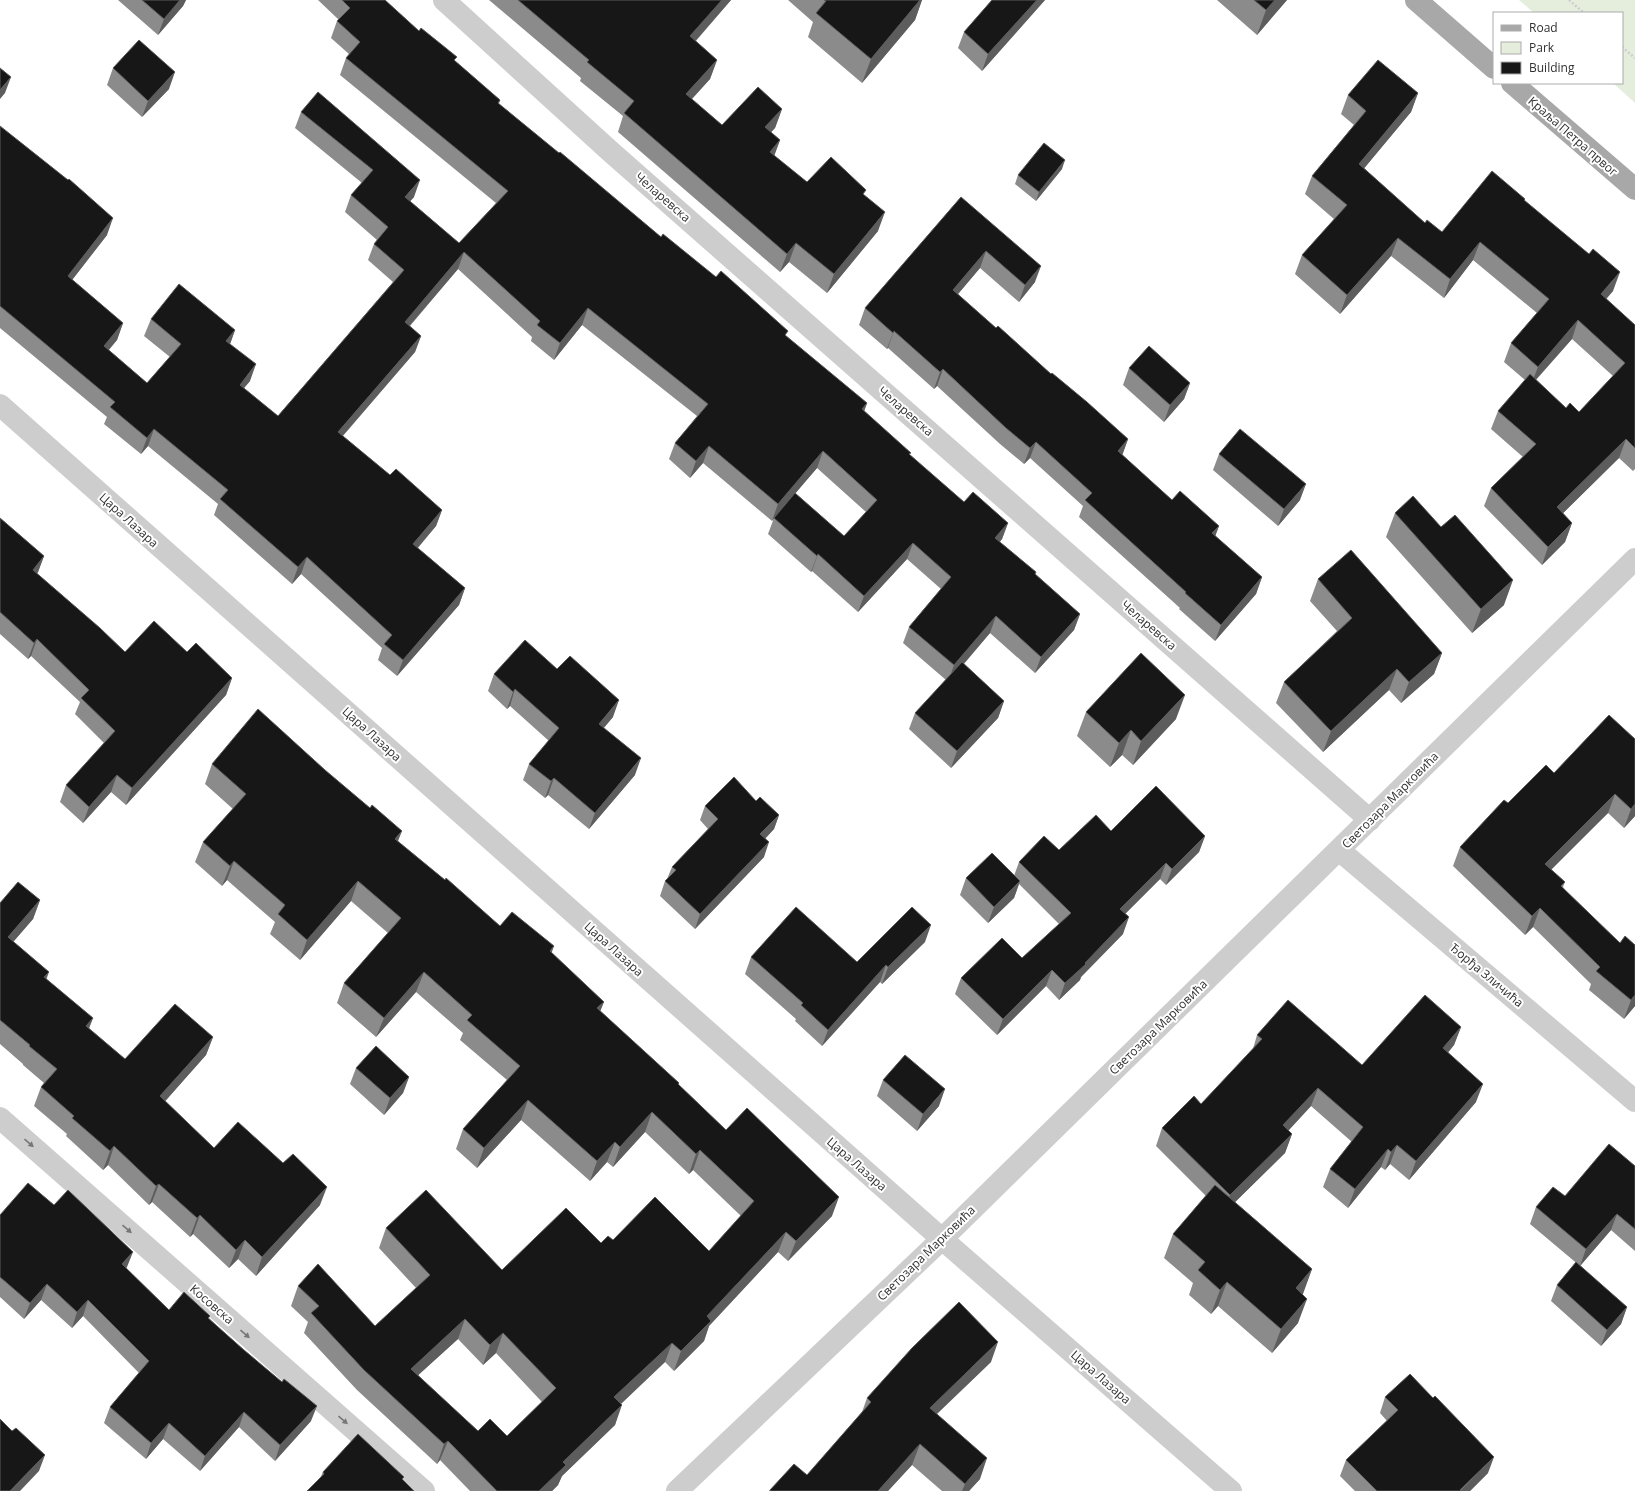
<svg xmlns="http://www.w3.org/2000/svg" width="1635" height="1491" font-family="'Open Sans',sans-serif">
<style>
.green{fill:#e5eedd}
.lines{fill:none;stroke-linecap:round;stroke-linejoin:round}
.path{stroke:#cdcdcd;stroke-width:2.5;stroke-dasharray:2 2;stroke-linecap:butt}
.minor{stroke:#cdcdcd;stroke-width:22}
.major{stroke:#a8a8a8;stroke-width:22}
.wall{fill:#8b8b8b;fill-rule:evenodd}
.shaded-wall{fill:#5d5d5d}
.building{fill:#171717;stroke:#5d5d5d;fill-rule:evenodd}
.oneway{fill:#777}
.labels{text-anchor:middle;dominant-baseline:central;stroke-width:4;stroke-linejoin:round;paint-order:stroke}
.street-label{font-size:12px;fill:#303030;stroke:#fff}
</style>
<rect width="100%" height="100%" fill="#fff"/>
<path class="green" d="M1519,0H1635V103L1613,83H1622V13H1534Z"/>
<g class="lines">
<path class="path" d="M1569,0L1584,13
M1622,47L1635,58"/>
<path class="minor" d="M444,0L611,152L1370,820
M0,405L942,1239L1231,1491
M1339,850L1635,1101
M0,1118L424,1491
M677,1491L942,1239L1635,559"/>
<path class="major" d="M1416,0L1494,68
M1512,83L1635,189"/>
</g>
<path class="wall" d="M118,0H186L183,6L158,35Z
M318,0H385L419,31L455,61L500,100L499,104L661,237L786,337L867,403L864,411L910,455L964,502L1008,523L1002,539L1000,542L1080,614L1074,630L1035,673L990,633L964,664L1004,701L998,718L951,768L909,729L915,713L946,680L903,643L909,627L941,589L907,559L858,612L812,571L811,572L768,534L774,518L772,521L703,463L690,478L669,459L675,443L697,416L582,325L554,360L531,341L532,337L458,269L410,326L421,336L415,352L343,436L390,475L442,510L436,526L418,548L465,588L459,605L397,676L378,660L382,648L301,574L292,584L214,515L218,504L148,446L141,454L104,424L107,417L0,328V126L107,235L72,280L123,323L117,340L109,350L147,383L170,357L144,336L151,319L235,330L230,344L250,381L244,388L278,416L393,282L368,260L374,244L377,240L345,212L351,195L362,183L295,128L301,112L414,197L410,201L459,243L496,203L340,75L346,58L349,54L331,38L337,21L339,20ZM817,468L866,512L844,536L795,493Z
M489,0H731L696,41L717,60L710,79L692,99L722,125L782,109L775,128L771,132L780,140L774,156L807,182L864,195L878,231L827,293L789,262L780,272L618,132L623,116L580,81L581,78Z
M788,0H922L915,20L862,83L808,37L813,22Z
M992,0H1045L982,71L958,48L964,32Z
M1217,0H1287L1257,35Z
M113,68L169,89L142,117L107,85Z
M1418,93L1411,112L1364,168L1425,223L1442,232L1525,199V201L1613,291L1606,299L1635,325V469L1633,471L1619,458L1563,513L1572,523L1565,542L1542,565L1484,506L1491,488L1523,457L1491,429L1498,411L1525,380L1504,362L1511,343L1537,313L1473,260L1444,298L1391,256L1340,314L1295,274L1302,255L1334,219L1305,194L1312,176L1354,125L1341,114L1348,95ZM1572,339L1613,376L1579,412L1566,408L1536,380Z
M1062,169L1036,201L1015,184L1018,175Z
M961,197L1035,282L1019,302L980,268L958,294L996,328L1128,439L1122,455L1172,500L1219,526L1215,536L1262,577L1256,594L1215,641L1179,609L1180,608L1079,517L1083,506L1030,458L1024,464L1000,444L937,386L934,389L888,348L887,349L859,325L865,308Z
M1129,368L1190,383L1184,399L1164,422L1123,385Z
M1219,454L1300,500L1278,526L1213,470Z
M1395,513L1504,605L1472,633L1386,537Z
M0,518L44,556L38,572L37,574L125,652H187L232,678L226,695L126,805L111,792L83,823L60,802L66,785L104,743L75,714L80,702L31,656L28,659L0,634Z
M1318,579L1442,653L1434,674L1401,703L1389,690L1323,752L1276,703L1284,682L1337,631L1310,601Z
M557,669L613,717L604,728L635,775L589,829L548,795L545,798L523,780L529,764L549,741L510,706L507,709L488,691L494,674Z
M1086,712L1176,719L1133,765L1122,755L1110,767L1077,736Z
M1609,715L1635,816L1624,828L1608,813L1551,869L1565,882L1563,887L1635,1006L1624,1019L1589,990L1591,984L1533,927L1525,935L1453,866L1460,847L1508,803L1554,773Z
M212,764L398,841L500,926L551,953L600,1011L679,1083V1085L726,1130L832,1216L788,1261L778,1252L709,1326L704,1341L674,1371L665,1362L621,1404L615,1425L562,1476L558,1485L552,1491H470L440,1460L437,1464L357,1390L304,1333L308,1322L291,1306L298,1286L375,1326L416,1288L379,1248L386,1228L502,1270L613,1240L709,1251L741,1216L693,1170L689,1174L645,1132L613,1167L607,1162L590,1181L521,1120L477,1168L456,1149L463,1129L507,1080L460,1040L463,1033L416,992L376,1037L337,1003L344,983L388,933L351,901L300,960L270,934L275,922L227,880L222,886L195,862L203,842L233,809L205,784ZM458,1339L483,1365L496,1353L542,1402L507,1436L478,1431L418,1375Z
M756,801L779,815L774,829L765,839L764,857L695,929L660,896L665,881L667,879L672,867L708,829L700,820L705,806Z
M1111,831L1205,836L1199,852L1166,885L1160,879L1125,914L1123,934L1081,977L1080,980L1059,1000L1046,986L997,1035L955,994L961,978L1022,958L1059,924L1019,884L1014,898L988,923L960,895L966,878L1014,876L1019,862L1059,850Z
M40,900L33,919L13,942L46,979L93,1018L89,1028L125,1059L213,1037L206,1055L165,1101L214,1148L320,1205L256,1276L238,1259L229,1268L193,1234L190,1237L152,1202L149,1205L108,1165L103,1170L66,1136L67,1134L34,1106L41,1087L44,1083L23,1065V1064L0,1044V903Z
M925,942L882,984L880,982L822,1046L795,1021L796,1019L745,974L751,957L857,962Z
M1461,1027L1454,1045L1448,1053L1476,1102L1409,1180L1390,1164L1385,1170L1381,1167L1348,1208L1323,1187L1330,1169L1352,1142L1311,1106L1288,1131L1292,1134L1285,1153L1235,1202L1312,1269L1302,1294L1298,1323L1272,1353L1218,1306L1211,1314L1189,1295L1193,1283L1164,1258L1173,1234L1206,1196L1156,1146L1162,1128L1201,1104L1253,1049L1257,1035L1362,1065Z
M356,1068L409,1077L403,1093L384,1115L350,1084Z
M883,1080L939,1106L917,1131L877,1096Z
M1635,1166V1251L1611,1230L1580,1266L1530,1224L1536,1207L1565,1196Z
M54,1205L127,1267L126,1268L169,1310L210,1316L209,1318L311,1421L275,1461L239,1427L200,1471L163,1439L146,1459L104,1423L110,1407L139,1373L83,1316L72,1328L41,1300L24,1319L0,1297V1215Z
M1557,1285L1627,1307L1621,1324L1601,1346L1551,1301Z
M991,1362L937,1414L980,1479L969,1491H942L912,1465L888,1491H769L770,1490L807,1475L862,1412L867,1398Z
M1385,1397L1488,1473L1470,1491H1355L1340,1476L1346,1460L1387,1421L1380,1413Z
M323,1472L402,1479L320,1478Z"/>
<path class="shaded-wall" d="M180,0H186L183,6L158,35L164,19Z
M722,0H731L683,55L690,36Z
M920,0H922L915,20L862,83L871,59Z
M1037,0H1045L982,71L988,54Z
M1275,0H1287L1257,35L1266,10Z
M717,60L710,79L679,113L686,94Z
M175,72L169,89L142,117L148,101Z
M11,77L5,93L0,99V90Z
M1418,93L1411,112L1352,183L1359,164Z
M782,109L775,128L758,146L765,127Z
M780,140L773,159L770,152Z
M1065,160L1062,169L1036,201L1039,192Z
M420,180L414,197L399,214L405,197Z
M885,212L878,231L827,293L834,274Z
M113,218L107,235L62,293L68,276Z
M1398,238L1391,256L1340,314L1347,295Z
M1480,242L1473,260L1444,298L1450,279Z
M796,243L789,262L780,272L787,254Z
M986,251L980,268L947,307L953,290Z
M464,252L458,269L399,338L405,322Z
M1041,266L1035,282L1019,302L1025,285Z
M1620,272L1613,291L1594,313L1601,294Z
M588,308L582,325L554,360L560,343Z
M1578,320L1572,339L1531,385L1538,367Z
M123,323L117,340L98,362L104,346Z
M235,330L229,347L226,341Z
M894,331L888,348L887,349L893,333Z
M421,336L415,352L332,448L338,432Z
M256,364L250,381L233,401L240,385Z
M943,369L937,386L934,389L940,372Z
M1190,383L1184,399L1164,422L1170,405Z
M867,403L861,420L862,409Z
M154,429L148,446L141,454L147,438Z
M1128,439L1122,456L1118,451Z
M1626,439L1619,458L1550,526L1557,507Z
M1036,442L1030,458L1024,464L1030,448Z
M709,446L703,463L690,478L696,461Z
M823,451L817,468L772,521L778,504Z
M1306,484L1300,500L1278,526L1284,509Z
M442,510L436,526L407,560L413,544Z
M1008,523L1002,539L989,554L995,538Z
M1572,523L1565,542L1542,565L1548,547Z
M1219,526L1213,542L1212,533Z
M913,543L907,559L858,612L864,596Z
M818,554L812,571L811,572L817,556Z
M44,556L38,572L27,586L33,570Z
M307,557L301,574L292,584L298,567Z
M1262,577L1256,594L1215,641L1221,625Z
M1513,580L1504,605L1472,633L1481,609Z
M465,588L459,605L397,676L403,660Z
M1080,614L1074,630L1035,673L1041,657Z
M996,616L990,633L948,682L954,665Z
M37,639L31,656L28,659L34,643Z
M1442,653L1434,674L1401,703L1409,682Z
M1397,669L1389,690L1323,752L1331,731Z
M232,678L226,695L126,805L132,788Z
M515,689L510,706L507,709L513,692Z
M1185,695L1176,719L1133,765L1141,741Z
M619,700L613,717L593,740L599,724Z
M1004,701L998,718L951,768L957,751Z
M1131,730L1122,755L1110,767L1119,743Z
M641,758L635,775L589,829L595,813Z
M117,775L111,792L83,823L89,807Z
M554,778L548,795L545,798L551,781Z
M1615,794L1608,813L1538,883L1545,864Z
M1635,804V816L1624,828L1631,809Z
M779,815L774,829L755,849L760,834Z
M402,831L394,851L395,839Z
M1205,836L1199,852L1166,885L1172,869Z
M769,842L764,857L695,929L700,914Z
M234,861L227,880L222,886L230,866Z
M1166,863L1160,879L1114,925L1120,909Z
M358,881L351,901L300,960L307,940Z
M1020,881L1014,898L988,923L994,907Z
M40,900L33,919L1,956L8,937Z
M1540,908L1533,927L1525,935L1532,916Z
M1129,917L1123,934L1081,977L1080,980L1059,1000L1065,983Z
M931,925L925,942L882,984L888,967Z
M554,946L547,966L550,951Z
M886,965L880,982L822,1046L828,1030Z
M1052,970L1046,986L997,1035L1003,1019Z
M49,972L42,991L44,977Z
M424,972L416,992L376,1037L384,1018Z
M1635,995V1006L1624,1019L1631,1000Z
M604,1002L596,1022L597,1008Z
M93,1018L86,1036V1026Z
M1461,1027L1454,1045L1436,1066L1443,1048Z
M213,1037L206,1055L153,1115L160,1096Z
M409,1077L403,1093L384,1115L390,1098Z
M1483,1084L1476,1102L1409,1180L1416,1161Z
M1318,1088L1311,1106L1276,1144L1283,1125Z
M945,1089L939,1106L917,1131L923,1114Z
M528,1100L521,1120L477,1168L484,1148Z
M652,1112L645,1132L613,1167L620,1147Z
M1292,1134L1285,1153L1223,1214L1230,1195Z
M615,1142L607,1162L590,1181L597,1161Z
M1397,1145L1390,1164L1385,1170L1391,1152Z
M114,1146L108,1165L103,1170L110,1151Z
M1388,1149L1381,1167L1348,1208L1355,1189Z
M700,1150L693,1170L689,1174L696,1154Z
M159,1184L152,1202L149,1205L156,1186Z
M327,1187L320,1205L256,1276L262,1257Z
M839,1197L832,1216L788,1261L796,1241Z
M1617,1214L1611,1230L1580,1266L1586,1249Z
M200,1215L193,1234L190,1237L197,1218Z
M786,1232L778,1252L709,1326L704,1341L674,1371L681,1351L707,1316Z
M245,1240L238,1259L229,1268L236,1250Z
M133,1252L127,1267L116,1279L122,1264Z
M1312,1269L1303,1294L1287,1312L1296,1288Z
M1227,1282L1218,1306L1211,1314L1220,1290Z
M47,1284L41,1300L24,1319L30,1303Z
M1307,1299L1298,1323L1272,1353L1281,1329Z
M88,1300L83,1316L72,1328L77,1312Z
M1627,1307L1621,1324L1601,1346L1607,1330Z
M465,1319L458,1339L403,1389L411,1369Z
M503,1333L496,1353L483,1365L490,1345Z
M998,1342L991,1362L922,1428L930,1408Z
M672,1343L665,1362L607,1417L614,1397Z
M622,1405L615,1425L562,1476L558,1485L552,1491H539L563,1462Z
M317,1406L311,1421L275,1461L280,1445Z
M244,1412L239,1427L200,1471L205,1456Z
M169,1423L163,1439L146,1459L151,1443Z
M448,1441L440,1460L437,1464L444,1444Z
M920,1444L912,1465L888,1491H878Z
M45,1455L39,1471L20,1491H10Z
M1494,1457L1488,1473L1470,1491H1460Z
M987,1458L980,1479L969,1491H962L965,1484Z"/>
<path class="building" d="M142,0H180L164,19Z
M342,0H385L419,31L421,28L457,57L454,60L500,100L498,103L559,153L560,152L661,237L663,234L716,277L721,271L788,331L785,335L867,403L862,409L911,453L909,454L964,502L973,492L1008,523L995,538L1036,572L1035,574L1080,614L1041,657L996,616L954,665L909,627L951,577L913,543L864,596L818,554L817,556L774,518L795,493L844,536L877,500L823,451L778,504L709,446L696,461L675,443L708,404L588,308L560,343L537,325L540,321L464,252L405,322L421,336L338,432L390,475L396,469L442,510L413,544L465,588L403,660L384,644L392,635L307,557L298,567L220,499L228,490L154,429L147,438L110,407L115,402L0,306V126L68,180L69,179L113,218L68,276L123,323L104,346L147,383L181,344L151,319L179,284L235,330L226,341L256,364L240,385L278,416L404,270L374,244L388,227L351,195L373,170L301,112L318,92L420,180L405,197L459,243L508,191L346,58L360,42L337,21L350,8Z
M518,0H722L690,36L717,60L686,94L722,125L758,87L782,109L765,127L780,140L770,152L807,182L831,157L866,190L863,194L885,212L834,274L796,243L787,254L624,113L634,101L587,62L589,60Z
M824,0H920L871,59L816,13L826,1Z
M992,0H1037L988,54L964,32Z
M1254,0H1275L1266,10Z
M139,40L175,72L148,101L113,68Z
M1378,60L1418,93L1359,164L1425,223L1427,220L1442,232L1492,171L1525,199L1524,200L1589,254L1593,249L1620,272L1601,294L1635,325V448L1626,439L1557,507L1572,523L1548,547L1491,488L1536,444L1498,411L1530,374L1566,408L1570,403L1579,412L1625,363L1578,320L1538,367L1511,343L1549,299L1480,242L1450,279L1398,238L1347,295L1302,255L1347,205L1312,176L1366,111L1348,95Z
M0,68L11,77L0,90Z
M1044,143L1065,160L1039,192L1018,175Z
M961,197L1041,266L1025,285L986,251L953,290L996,328L998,326L1051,374L1052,373L1087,402L1128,439L1118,451L1172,500L1180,491L1219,526L1212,533L1262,577L1221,625L1185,593L1186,592L1085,500L1092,493L1036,442L1030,448L1006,428L943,369L940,372L894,331L893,333L865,308Z
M1149,346L1190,383L1170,405L1129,368Z
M1240,429L1306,484L1284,509L1219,454Z
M1413,496L1441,527L1455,515L1513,580L1481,609L1395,513Z
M0,518L44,556L33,570L100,628L125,652L154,621L187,652L196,643L232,678L132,788L117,775L89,807L66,785L115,731L81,698L89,690L37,639L34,643L0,612Z
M1351,550L1442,653L1409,682L1397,669L1331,731L1284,682L1352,618L1318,579Z
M525,640L557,669L570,656L619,700L599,724L641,758L595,813L554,778L551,781L529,764L559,728L515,689L513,692L494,674Z
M1141,653L1185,695L1141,741L1131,730L1119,743L1086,712Z
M962,662L1004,701L957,751L915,713Z
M258,709L325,770L370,808L372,805L402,831L395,839L445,880L446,878L500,926L512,912L554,946L550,951L604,1002L597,1008L679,1083L678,1084L726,1130L747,1108L839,1197L796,1241L786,1232L707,1316L711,1321L681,1351L672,1343L614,1397L622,1405L563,1462L566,1465L539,1491H497L448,1441L444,1444L364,1370L311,1313L319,1306L298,1286L318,1264L375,1326L430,1275L386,1228L426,1190L502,1270L566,1208L601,1243L608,1236L613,1240L655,1197L709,1251L754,1201L700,1150L696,1154L652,1112L620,1147L615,1142L597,1161L528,1100L484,1148L463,1129L520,1066L467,1020L472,1015L424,972L384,1018L344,983L401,918L358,881L307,940L278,914L285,905L234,861L230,866L203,842L246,794L212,764ZM465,1319L490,1345L503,1333L556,1388L507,1436L490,1419L478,1431L411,1369Z
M1609,715L1635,739V804L1631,809L1615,794L1545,864L1565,882L1561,886L1620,943L1625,936L1635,945V995L1631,1000L1596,971L1600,967L1540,908L1532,916L1460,847L1504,800L1508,803L1546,765L1554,773Z
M734,777L756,801L760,797L779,815L760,834L769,842L700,914L665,881L676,870L672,867L718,819L705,806Z
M1156,786L1205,836L1172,869L1166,863L1120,909L1129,917L1085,963L1086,964L1065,983L1052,970L1003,1019L961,978L1002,938L1022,958L1071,913L1019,862L1044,836L1059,850L1096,815L1111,831Z
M992,853L1020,881L994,907L966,878Z
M18,882L40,900L8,937L49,972L44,977L93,1018L86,1026L125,1059L175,1004L213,1037L160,1096L214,1148L238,1122L283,1163L293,1154L327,1187L262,1257L245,1240L236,1250L200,1215L197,1218L159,1184L156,1186L114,1146L110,1151L72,1118L74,1116L41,1087L57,1069L29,1046L30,1045L0,1020V903Z
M796,907L857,962L912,907L931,925L888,967L886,965L828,1030L801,1005L803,1003L751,957Z
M1425,995L1461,1027L1443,1048L1483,1084L1416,1161L1397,1145L1391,1152L1388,1149L1355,1189L1330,1169L1363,1127L1318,1088L1283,1125L1292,1134L1230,1195L1162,1128L1194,1096L1201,1104L1262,1039L1257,1035L1288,1000L1362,1065Z
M376,1046L409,1077L390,1098L356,1068Z
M905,1055L945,1089L923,1114L883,1080Z
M1609,1144L1635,1166V1229L1617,1214L1586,1249L1536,1207L1553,1187L1565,1196Z
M28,1183L54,1205L68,1190L133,1252L122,1264L169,1310L184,1292L210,1316L208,1318L244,1350L282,1382L284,1379L317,1406L280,1445L244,1412L205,1456L169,1423L151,1443L110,1407L149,1361L88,1300L77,1312L47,1284L30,1303L0,1277V1215Z
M1215,1185L1312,1269L1296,1288L1307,1299L1281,1329L1227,1282L1220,1290L1198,1270L1205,1262L1173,1234Z
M1576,1262L1627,1307L1607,1330L1557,1285Z
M959,1302L998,1342L930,1408L987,1458L965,1484L920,1444L878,1491H770V1490L794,1464L807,1475L871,1402L867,1398L912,1348Z
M1410,1374L1433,1398L1435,1396L1494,1457L1460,1490L1461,1491H1377L1346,1460L1398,1410L1385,1397Z
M0,1419L12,1431L16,1428L45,1455L10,1491H0Z
M358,1434L404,1477L402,1479L414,1491H307L324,1474L323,1472Z"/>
<defs><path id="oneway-solid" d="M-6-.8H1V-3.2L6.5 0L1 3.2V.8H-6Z"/></defs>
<g class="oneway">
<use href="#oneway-solid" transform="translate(29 1143) rotate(41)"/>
<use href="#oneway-solid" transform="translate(127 1229) rotate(41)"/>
<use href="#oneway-solid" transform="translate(245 1334) rotate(41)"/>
<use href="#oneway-solid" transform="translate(343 1420) rotate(41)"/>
</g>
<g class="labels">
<g class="street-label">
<text transform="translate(1573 136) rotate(41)">Краља Петра првог</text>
<text transform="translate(663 197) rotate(41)">Челаревска</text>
<text transform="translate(906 411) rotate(41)">Челаревска</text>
<text transform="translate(129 520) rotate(42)">Цара Лазара</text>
<text transform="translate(1149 625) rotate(41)">Челаревска</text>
<text transform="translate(372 734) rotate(42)">Цара Лазара</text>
<text transform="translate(1390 800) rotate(-45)">Светозара Марковића</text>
<text transform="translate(614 949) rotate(42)">Цара Лазара</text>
<text transform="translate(1487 975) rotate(40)">Ђорђа Зличића</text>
<text transform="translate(1158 1027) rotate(-44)">Светозара Марковића</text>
<text transform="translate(857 1164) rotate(41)">Цара Лазара</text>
<text transform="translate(926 1253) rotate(-44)">Светозара Марковића</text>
<text transform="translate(212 1304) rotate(41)">Косовска</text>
<text transform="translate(1101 1377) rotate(41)">Цара Лазара</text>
</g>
</g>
<rect x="1493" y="12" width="130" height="72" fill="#ffffff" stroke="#acacac"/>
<rect x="1501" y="25" width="20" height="6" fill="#a8a8a8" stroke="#acacac"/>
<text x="1529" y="32" font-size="12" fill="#303030">Road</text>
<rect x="1501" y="42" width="20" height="12" fill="#e5eedd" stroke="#acacac"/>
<text x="1529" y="52" font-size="12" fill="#303030">Park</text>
<rect x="1501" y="62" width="20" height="12" fill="#171717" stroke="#acacac"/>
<text x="1529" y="72" font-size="12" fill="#303030">Building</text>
</svg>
